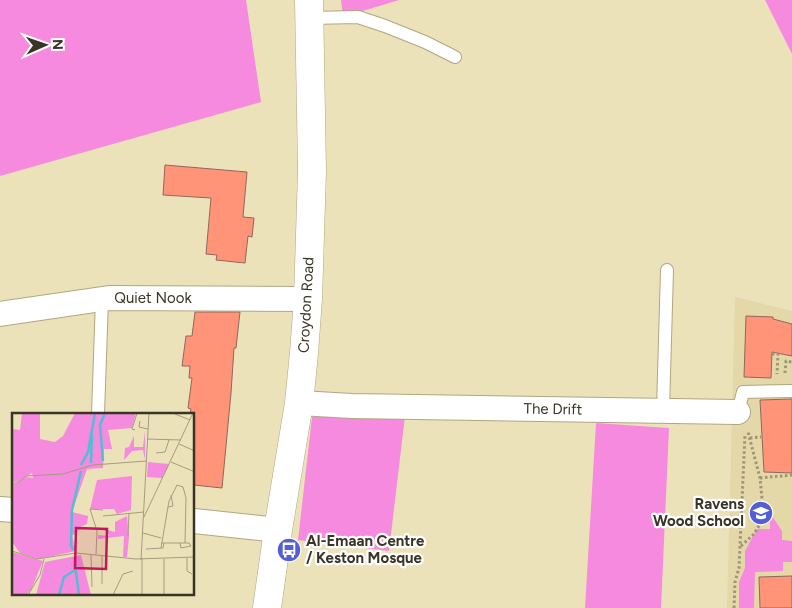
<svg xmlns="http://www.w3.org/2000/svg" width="792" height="608" font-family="Figtree,sans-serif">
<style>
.built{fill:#e4d7a8}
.green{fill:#f58adf}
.building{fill:#ff9479;stroke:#8f675d}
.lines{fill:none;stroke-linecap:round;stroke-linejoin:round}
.service-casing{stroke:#b0a680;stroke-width:14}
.minor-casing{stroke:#b0a680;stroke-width:26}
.trunk-casing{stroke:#b0a680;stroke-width:29}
.path{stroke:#9e9679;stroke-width:3;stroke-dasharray:2.5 2.5;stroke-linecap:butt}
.service{stroke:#fff;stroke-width:12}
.minor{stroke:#fff;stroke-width:24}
.trunk{stroke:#fff;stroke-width:28}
.labels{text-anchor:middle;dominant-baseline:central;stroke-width:4.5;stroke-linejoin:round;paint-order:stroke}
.street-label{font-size:15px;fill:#393425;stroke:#fff}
.poi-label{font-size:15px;font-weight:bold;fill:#393425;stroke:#fff;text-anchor:end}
.inset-river{fill:none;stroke:#54bdd5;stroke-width:2.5}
.inset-road{fill:none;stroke:#a49c7e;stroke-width:1}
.view{fill:#c2185b;fill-opacity:0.15;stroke:#c2185b;stroke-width:2.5}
.inset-edge{fill:none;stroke:#393425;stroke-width:2.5}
</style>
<rect width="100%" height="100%" fill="#ece2ba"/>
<path class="built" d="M735,297L792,311V608H727Z"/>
<path class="green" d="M0,0H246L261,102L0,176Z
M341,0H399L343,17Z
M765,0H792V54Z
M405,416L389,551L298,540L312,417Z
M596,423L669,428L661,608H585Z
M770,513L782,531V540L792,541V562H783V571L755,572L754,608H739V582L745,568V551L757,529H770Z"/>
<path class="building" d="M165,165L247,172L243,217L254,218L252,237L248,236L245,263L216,260L217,255L206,254L211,198L163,195Z
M195,312H240L236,348H234L231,393L222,488L194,485V414H190L191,409L188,408L192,378H189L190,366H182L186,336H192Z
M746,316L773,317V319L792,324V356L772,352L771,378L744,377Z
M792,399V473L764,472L760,400Z
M792,576V608H760L759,577Z"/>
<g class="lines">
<g class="service-casing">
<path id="service" d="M309,18L358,17L385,26L425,42L455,57
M663,410L667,270
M738,412L743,392L792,391
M98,414L102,299"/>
</g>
<g class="minor-casing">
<path id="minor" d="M0,314L109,298L308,299
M299,403L352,406L738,412
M0,509L14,510
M194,521L278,530"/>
</g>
<g class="trunk-casing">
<path id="trunk" d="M267,608L278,530L299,403L304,353L308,299L312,171L309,0"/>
</g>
<path class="path" d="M772,354H778L777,374
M785,373L786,361L792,362
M750,438L761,437
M760,478L792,475
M741,546L754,534L760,524L762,499L760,478L748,432
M734,608L735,582L739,568L745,434"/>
<use href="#service" class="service"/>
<use href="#minor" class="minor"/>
<use href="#trunk" class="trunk"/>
</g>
<defs>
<g id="school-disc" transform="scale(1.25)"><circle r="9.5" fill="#555fd5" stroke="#fff"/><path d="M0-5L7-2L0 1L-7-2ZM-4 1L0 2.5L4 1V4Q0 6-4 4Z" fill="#fff"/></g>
<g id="bus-disc" transform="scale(1.25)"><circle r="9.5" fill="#555fd5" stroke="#fff"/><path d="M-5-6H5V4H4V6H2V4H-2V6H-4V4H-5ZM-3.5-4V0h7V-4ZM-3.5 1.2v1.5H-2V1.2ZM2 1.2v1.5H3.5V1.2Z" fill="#fff"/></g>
</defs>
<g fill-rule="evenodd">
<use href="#school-disc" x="761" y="513"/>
<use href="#bus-disc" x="289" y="550"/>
</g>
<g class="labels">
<g class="street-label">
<text x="153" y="298">Quiet Nook</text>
<text transform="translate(306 305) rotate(-87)">Croydon Road</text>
<text transform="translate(553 409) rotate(1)">The Drift</text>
</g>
<g class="poi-label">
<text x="744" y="504">Ravens<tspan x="744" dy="17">Wood School</tspan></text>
<text x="306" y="541" text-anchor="start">Al-Emaan Centre<tspan x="306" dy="17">/ Keston Mosque</tspan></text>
</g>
</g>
<g transform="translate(12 413)">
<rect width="182" height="182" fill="#ece2ba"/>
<path d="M10,0H28V26L43,29L51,23L63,0H124L120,15L96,17L100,36H92L91,55L75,56L60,99L76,103L75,111L64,116V121L60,122L64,138L27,146L8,140L0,129V70H4L14,64L21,65L20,60L7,68H0V16L8,17ZM133,18V47L131,37L120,38L112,47L113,35L117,34L122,23V34H131ZM136,49L157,51L150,65L135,64ZM120,63L119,97L105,101L102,96H78L85,67ZM115,103L117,124L115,144H111L112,123L86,126V122L98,123L92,116L103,119V109ZM0,139L31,148L19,177L14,182H0ZM69,142L79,182H24L33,149Z" fill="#f58adf"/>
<path class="inset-river" d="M91,48L88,12L93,0M79,50L80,21M69,52L76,39L83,0M61,137L59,132L60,97L69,58M62,144L67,182M47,182L52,164L63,157"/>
<path class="inset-road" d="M163,1L178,7M128,8L127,14L136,16M123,17L120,16L125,0M135,26L169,27M167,31L183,38M144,40L153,39L157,27M159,49L183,59M0,69H7L14,63L51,61L81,52L134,48M156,94L161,93L159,82M91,103L132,99M132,104L181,0M131,120L149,125M116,123L117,100M149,130H177L179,133L169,135L168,130M149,135L157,88L165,72L171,74L174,85L173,130M134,136L151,135L152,130M0,138L25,146L64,140L124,146L183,144M84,141L85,118L78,96L91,97M79,142L80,174M130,145V182M175,145V158L180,161M152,146V182M129,147L137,0M90,171V142M16,182L28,162L32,146M101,182L111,161L121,158"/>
<path class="view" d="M64,115L95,116L94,156L63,155Z"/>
<rect width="182" height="182" class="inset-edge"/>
</g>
<g transform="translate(45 45) rotate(88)" stroke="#ffffff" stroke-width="4" paint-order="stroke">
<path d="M0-4L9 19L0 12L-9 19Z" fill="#393425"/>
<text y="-8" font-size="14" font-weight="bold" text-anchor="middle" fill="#393425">N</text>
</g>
</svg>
